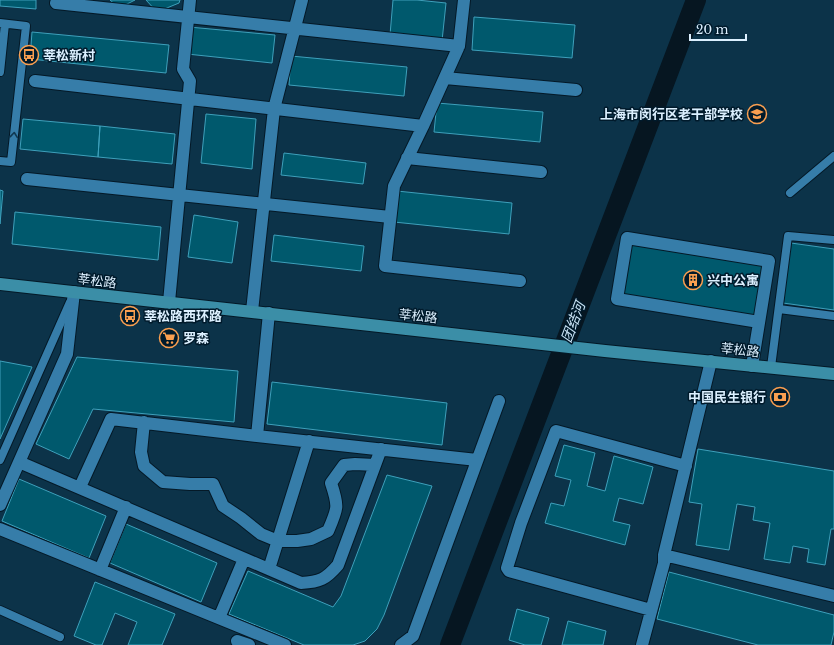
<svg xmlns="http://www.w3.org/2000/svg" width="834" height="645" font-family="'Libre Baskerville','Noto Sans SC',serif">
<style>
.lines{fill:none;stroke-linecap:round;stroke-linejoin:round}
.canal{stroke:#061621;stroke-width:20}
.building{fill:#00596d;stroke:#3ea0bb}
.lane-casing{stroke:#041927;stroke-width:10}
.street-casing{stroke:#041927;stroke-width:14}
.secondary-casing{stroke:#041927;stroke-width:14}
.lane{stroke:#367da9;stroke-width:8}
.street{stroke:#367da9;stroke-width:12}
.secondary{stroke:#3b8ea7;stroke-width:12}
.oneway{stroke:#103851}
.labels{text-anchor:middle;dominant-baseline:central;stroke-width:3;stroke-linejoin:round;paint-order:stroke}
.poi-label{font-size:13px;font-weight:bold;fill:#dcf0ff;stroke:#001a2b;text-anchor:start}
.street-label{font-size:13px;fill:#dcf0ff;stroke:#001a2b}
.water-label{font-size:14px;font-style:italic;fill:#cce6f8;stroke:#001a2b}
</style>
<rect width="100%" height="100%" fill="#0c3349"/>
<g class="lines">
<path class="canal" d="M450,645L696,0"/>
</g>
<path class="building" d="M0,0H36V9L0,6Z
M110,0H135L119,8Z
M146,0H180L179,3L157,12Z
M393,0H417L446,3L442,41L390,35Z
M474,17L575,25L572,58L472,50Z
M189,27L275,35L272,63L187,54Z
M32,32L169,45L166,73L30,59Z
M291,56L407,67L404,96L289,85Z
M437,103L543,112L540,142L434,132Z
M206,114L256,119L252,169L201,163Z
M23,119L100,126L98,157L20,149Z
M100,126L175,134L172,164L98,157Z
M284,153L366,163L363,184L281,175Z
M0,190L3,191L0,224Z
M397,191L512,203L509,234L394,222Z
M15,212L161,227L158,260L12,244Z
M194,215L238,222L232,263L188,257Z
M274,235L364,246L361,271L271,261Z
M627,238L769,261L759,322L617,299Z
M791,243L834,249V310L783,303Z
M77,357L238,371L234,422L93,409L69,459L36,444Z
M0,361L32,367L0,439Z
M272,382L447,403L442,445L267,424Z
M564,445L595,453L587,486L605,491L614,456L653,467L643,504L619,498L613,521L630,525L625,545L545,523L551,503L564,506L571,480L555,476Z
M698,449L834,471V529H831L825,565L807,562L809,549L793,546L790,563L764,559L770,523L753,520L755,507L737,504L729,550L696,545L702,504L689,502Z
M387,475L432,486L384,615L377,629L365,641L353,645H304L229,614L248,571L333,607L341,596Z
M19,479L106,516L89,558L2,521Z
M126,524L217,563L201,602L110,563Z
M669,572L834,615V632L831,645H758L657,619Z
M95,582L175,614L162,645H128L137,622L115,613L102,645H96L74,636Z
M517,609L549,618L541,645H525L509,640Z
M568,621L606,631L603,645H562Z"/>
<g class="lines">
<g class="lane-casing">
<path id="lane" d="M0,23L26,26L11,162L0,161
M0,72L5,24
M790,193L834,156
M779,309L834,316
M771,367L788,236L834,240
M0,460L70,302
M0,610L60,637"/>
</g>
<g class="street-casing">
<path id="street" d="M58,0L56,3L459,46
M464,0L459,46L423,126L394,186L385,266L520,281
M445,78L576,90
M35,81L423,126
M407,158L541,172
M27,179L390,217
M169,302L190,81L183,69L190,0
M252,311L274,109L302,0
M269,313L257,436L477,460
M752,366L769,261L627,238L617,299L759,322
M144,422L141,452L144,466L163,482L190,484H213L223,506L241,518L261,534L278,541H297L311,539L328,531C338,508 339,507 331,483L344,465L355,464L375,465
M19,462L301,583C320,582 326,579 338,565L381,449
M80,487L111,419L257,436
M0,505L67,354L74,292
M0,529L285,645
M664,555L834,596
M269,569L309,441
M100,570L126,507
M651,610L509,571L507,568L521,523L556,431L686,466
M219,618L244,559
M237,641L249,645
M401,645L413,636L499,401
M642,645L664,563V555L711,361"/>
</g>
<g class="secondary-casing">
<path id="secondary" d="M0,284L605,351L834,374"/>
</g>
<use href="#lane" class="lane"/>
<use href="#street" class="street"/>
<use href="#secondary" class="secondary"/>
</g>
<defs><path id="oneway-chevron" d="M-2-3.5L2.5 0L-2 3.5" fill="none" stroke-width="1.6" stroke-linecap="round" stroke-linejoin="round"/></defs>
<use class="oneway" href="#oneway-chevron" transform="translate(14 135) rotate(-84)"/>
<defs>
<g id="bus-ring" transform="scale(1)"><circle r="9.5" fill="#001a2b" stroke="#fa9f50" stroke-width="1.5"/><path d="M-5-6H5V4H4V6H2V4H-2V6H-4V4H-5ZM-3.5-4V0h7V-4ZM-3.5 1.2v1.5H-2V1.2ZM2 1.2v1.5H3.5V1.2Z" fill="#fa9f50"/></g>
<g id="university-ring" transform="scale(1)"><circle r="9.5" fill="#001a2b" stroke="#fa9f50" stroke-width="1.5"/><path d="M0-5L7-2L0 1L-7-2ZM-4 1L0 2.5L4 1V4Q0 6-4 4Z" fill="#fa9f50"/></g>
<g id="building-ring" transform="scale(1)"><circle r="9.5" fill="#001a2b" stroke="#fa9f50" stroke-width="1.5"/><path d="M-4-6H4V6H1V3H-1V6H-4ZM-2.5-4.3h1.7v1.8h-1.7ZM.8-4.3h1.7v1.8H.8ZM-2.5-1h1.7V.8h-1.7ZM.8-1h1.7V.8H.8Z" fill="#fa9f50"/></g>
<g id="supermarket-ring" transform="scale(1)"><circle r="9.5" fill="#001a2b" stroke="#fa9f50" stroke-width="1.5"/><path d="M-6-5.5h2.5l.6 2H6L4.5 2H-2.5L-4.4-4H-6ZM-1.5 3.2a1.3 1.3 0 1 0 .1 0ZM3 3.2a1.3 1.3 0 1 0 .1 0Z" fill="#fa9f50"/></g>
<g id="bank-ring" transform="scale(1)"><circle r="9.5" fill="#001a2b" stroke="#fa9f50" stroke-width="1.5"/><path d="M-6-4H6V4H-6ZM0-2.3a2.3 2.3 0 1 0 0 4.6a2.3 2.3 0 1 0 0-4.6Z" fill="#fa9f50"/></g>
</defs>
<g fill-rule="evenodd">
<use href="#bus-ring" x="29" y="55"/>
<use href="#university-ring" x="757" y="114"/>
<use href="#building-ring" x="693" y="280"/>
<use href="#bus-ring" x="130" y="316"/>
<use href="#supermarket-ring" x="169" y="338"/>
<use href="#bank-ring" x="780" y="397"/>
</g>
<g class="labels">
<g class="poi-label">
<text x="43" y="55">莘松新村</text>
<text x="743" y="114" text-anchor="end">上海市闵行区老干部学校</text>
<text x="707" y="280">兴中公寓</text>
<text x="144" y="316">莘松路西环路</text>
<text x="183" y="338">罗森</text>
<text x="766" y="397" text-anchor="end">中国民生银行</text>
</g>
<g class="street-label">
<text transform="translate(97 281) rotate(7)">莘松路</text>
<text transform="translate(418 316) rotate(6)">莘松路</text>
<text transform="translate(740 350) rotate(6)">莘松路</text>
</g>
<g class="water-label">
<text transform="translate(573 322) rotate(-69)">团结河</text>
</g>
</g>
<path d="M690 34v6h56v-6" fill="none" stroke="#dcf0ff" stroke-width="2"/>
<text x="696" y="34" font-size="12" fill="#dcf0ff" stroke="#001a2b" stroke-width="3" paint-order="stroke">20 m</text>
</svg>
